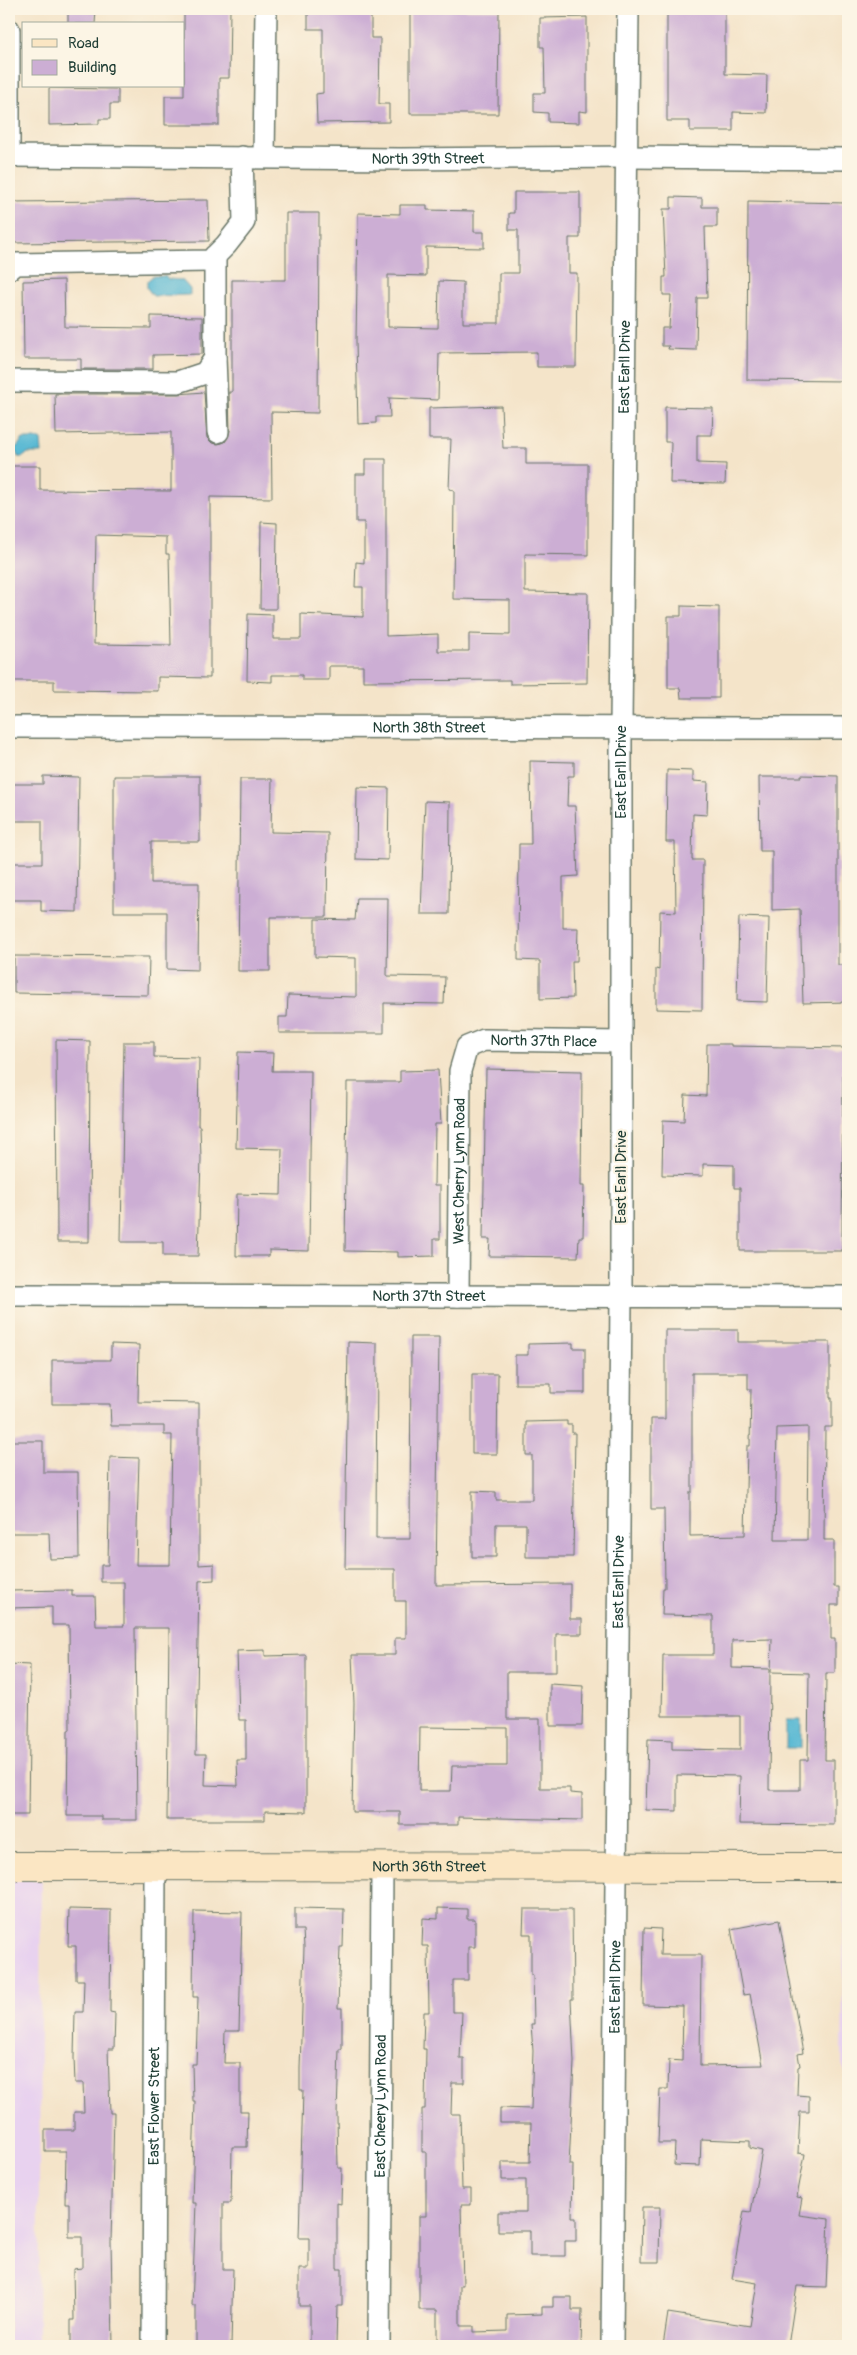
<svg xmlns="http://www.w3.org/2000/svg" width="857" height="2355" font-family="Pangolin,sans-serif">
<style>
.built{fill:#e8d2ef}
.water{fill:#55b7d3;stroke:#3a7a84}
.building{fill:#ccaed4;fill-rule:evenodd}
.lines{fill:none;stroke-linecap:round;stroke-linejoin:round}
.minor-casing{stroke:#6a7768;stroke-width:24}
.secondary-casing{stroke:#6a7768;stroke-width:30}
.minor{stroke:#fff;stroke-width:21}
.secondary{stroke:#fbe6c3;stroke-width:28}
.labels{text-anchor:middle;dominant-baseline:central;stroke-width:4.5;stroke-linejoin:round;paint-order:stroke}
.street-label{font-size:15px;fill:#1f3d34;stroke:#fcf5e5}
</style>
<rect width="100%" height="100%" fill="#fcf5e5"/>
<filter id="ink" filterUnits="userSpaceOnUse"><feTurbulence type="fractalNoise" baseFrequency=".02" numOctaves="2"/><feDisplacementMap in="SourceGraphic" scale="10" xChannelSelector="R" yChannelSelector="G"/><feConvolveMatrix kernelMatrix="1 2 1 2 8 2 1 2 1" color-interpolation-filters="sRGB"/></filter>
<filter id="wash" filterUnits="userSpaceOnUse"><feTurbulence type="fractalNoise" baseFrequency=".0096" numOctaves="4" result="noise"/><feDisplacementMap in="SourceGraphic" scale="20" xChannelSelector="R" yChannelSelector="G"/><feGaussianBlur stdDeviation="1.12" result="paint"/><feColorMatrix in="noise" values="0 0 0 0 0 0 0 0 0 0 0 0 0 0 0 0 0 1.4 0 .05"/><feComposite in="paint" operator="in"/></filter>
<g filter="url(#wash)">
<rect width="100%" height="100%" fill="#f4e4c9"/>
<path class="built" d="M9,1880H41L38,2346H9Z
M844,1887H848V2081L842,2064Z"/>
<path class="water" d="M153,276H166L168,279L182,280L190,289V295L153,296L147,288V281Z
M23,439H41L42,453H28L23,457H18L15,449Z
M786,1720H801V1748H786Z"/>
<g id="blocks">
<path class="building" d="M68,9H96L95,24H68Z
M184,9H230L229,78H219V125H165V96H184Z
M308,9H371V38H380L379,104H389V122L317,123L316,94L323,93V29H308Z
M410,9L499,10L498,114H410Z
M667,9H725V74L767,75L766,113L733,112V131H690V121H667Z
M587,17V112L579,111V123L548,122V113L534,112V93H545L544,47H540V18Z
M49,88L118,89V104H110V119H99V124L49,125Z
M514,192H580V238H569V273H577L576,367H537V352L439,353L438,400L389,398L390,417H376V423L358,424L356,341L358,213L400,214V205H427V210L474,211V232H484V248L426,247V276L388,275V327L438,328L439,281L463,282V323H499V273H518V230H509V213H514Z
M671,197L702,198V207H717V227H705L707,298H697L696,350L668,349L669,346H662V328H669L671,295H663V277H666L663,209H671Z
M208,200L209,241L9,243V202Z
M748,201L847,203L846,381L747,380Z
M286,213H319L318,413L271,412L272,498L210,497V678L158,677V691L54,690V681H9V466H40V490L171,491V432L56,434L55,394H178L204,392L207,438L212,443L218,444L225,442L230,431L229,392H232V280H286ZM96,535L166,537V554H169L171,645L94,644Z
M64,280L65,327L151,328V316L202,317V354L153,355V369H81V359H24L23,281Z
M501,406L503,448H526V464H588V555L525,554V592L588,593L587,683L510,684V680L363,681V666H329V680H302V675H272V682L247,681L248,614L273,615V639H301V614L363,617V587H355L356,562L364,563V522H356V474H365V459H386V636L438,634V651H469V634L510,635V600L453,599L454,490L449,489L451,439H429V408Z
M665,407L713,408L712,435H697V463L726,464L725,484L670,483L671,442H665Z
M261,522L277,523L276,609H260Z
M681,606L719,607V698H681L680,688H668V616H681Z
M530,761L574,762V776H568L567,806H575L578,876L563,877V928H578L577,961H572L573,998L540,999V961L518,960L519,844H531Z
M667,770L693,771V781L708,782L707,815L693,814L692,860H703L702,1010L656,1009V969L659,970L660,911L676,912L675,842H666Z
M801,775L838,776V965H848V1002L803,1003L800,909L772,910V851H760L759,777H801Z
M43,776L79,777L77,912L41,911V900H9V863H42V821H9V784H43Z
M114,776H200V842H151V883H199L198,970L167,969V912H114Z
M240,779H272L271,832L328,833L327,917H270V971H238Z
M357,787L389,788L388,860L356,859Z
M425,801L450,802L449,914H421Z
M357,898H388L387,976L445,977L444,1004L384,1003V1033H279V1017H287L288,995L356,997V958L315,957V919L355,920Z
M739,917L769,918L767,1002L737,1001Z
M14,956L149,957L148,995L14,993Z
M56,1040L90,1041L89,1242H57Z
M124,1042H154V1057L199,1058L198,1126H200L201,1159L198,1256H163V1242H121Z
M707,1044H731V1046L846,1048V1068H843L842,1251H740V1188H734V1165L703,1164V1176L662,1175L663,1120L684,1121L685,1095L706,1096Z
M238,1052L273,1053L272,1071H311L309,1251L269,1250V1256H236L237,1194L281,1195L282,1149L236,1148Z
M486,1069L582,1071L581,1186H584L583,1237H579L578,1257L489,1256L490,1239H483Z
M438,1070L441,1124H435L434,1186H440V1239H434V1256L398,1257V1252L345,1251L347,1082H400V1071Z
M665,1330H738V1342H830V1398H832V1427H825L824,1540H834V1587H839V1605H831V1639H835V1673H826L825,1760H834V1825L739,1824L740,1776L677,1775V1811L646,1810L648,1739L672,1740V1749L740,1750V1716H662L663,1655H713V1616L662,1615L663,1588H665L664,1509H651V1419H665ZM692,1373H748V1389H751L750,1446H747L745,1535L690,1536V1492H692ZM808,1427L807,1540H775L777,1428ZM772,1639L771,1672L809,1673L808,1760H800V1790H769L770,1669L732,1668V1640Z
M411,1337H439L436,1585L570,1584V1619H582V1634H556V1672H507V1719H540V1788H570V1793L582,1794V1820L458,1817V1825H400V1812H352L354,1703L352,1655H395V1638H406V1601H395V1569H345L348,1342L377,1343L376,1539H410ZM420,1727L507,1728V1766H452L451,1791H419Z
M573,1343V1348H585V1393H551V1384H515V1355H528V1344Z
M111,1344L139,1345L138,1402L199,1403V1565L214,1564V1580L199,1581L196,1754H206L205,1785L238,1786L237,1760H246V1720H239L237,1651L265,1650V1656L306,1655V1812L265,1811V1820H167L169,1628H135L137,1820H101V1816H67L68,1730H70L69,1625H52V1607L9,1608V1591L72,1590V1596H95L96,1626H124V1582H101V1565H108L110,1457L139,1458L136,1565H170L172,1435H164V1426H111L110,1404H52V1360H111Z
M472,1374H498L497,1454H472Z
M567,1421V1425H572V1433H575L573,1557H526V1524H496V1557H472V1491L496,1492V1500H532V1455H526V1422Z
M9,1441H43V1472H78L79,1558L50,1559L49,1533H9Z
M9,1664L30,1665L28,1815H9Z
M550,1684L583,1686L582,1726H550Z
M295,1908L344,1909L343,1947H340L338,2008H342V2049H339L337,2115L338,2168H342L341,2204L337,2203V2269H342V2306H337L336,2346H310V2306H299V2269H309V2238H299L303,2090H300V2068L304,1947L303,1930H295Z
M438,1908L467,1909V1919H475V1947H468V1980H453V2012H462L460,2059H464V2083H452L451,2114H460L462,2189H471V2205H461L463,2285H460V2326H474V2332L507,2331V2315L542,2314V2307H553V2297H572V2310H582L581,2346H437V2310H419V2216H426V2152H422V2109H425L426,2049H423L424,2012H429L428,1946H422L423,1918L438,1919Z
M69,1909L111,1910L110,2012L115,2013L114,2049H108L110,2113H114L111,2242L113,2346H71V2320H74L73,2269L82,2268V2237H69V2203H65L66,2151H45V2130H74V2112H84L83,2083H75L74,2058L75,2012H83L84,1980H76V1946H68Z
M524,1909H572L573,1999H571L574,2062L569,2165H573L572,2218H576V2241H565V2256H530V2231H498V2212H526V2180H502V2162H530L531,2123H500V2108L531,2109L533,2051L531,2024H534L533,1975H531V1934H523Z
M194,1911L242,1912L239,2031H225L224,2063H240V2111H248L247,2147H232L231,2203H223V2269H233L231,2346H196V2306H192L196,2203H192L195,2101H193L192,2064H196L198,1997H193Z
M779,1920L803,2053L798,2054L800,2066L798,2067L797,2095L809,2096V2112H800L798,2153L805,2154L797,2197L802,2198L799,2215L829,2219L826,2287L797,2286L788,2346H663L668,2313L750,2326L757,2283L732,2279L744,2211L751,2212L762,2151L750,2148V2141L701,2139L700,2166L674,2165L675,2143H658L660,2089H668L669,2060L682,2061L683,2006L643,2005L644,1928L661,1929L660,1955H701L700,2066L763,2065L750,1994L743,1995L731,1929Z
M642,2207H660L659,2262H641Z"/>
</g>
</g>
<g filter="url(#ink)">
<use href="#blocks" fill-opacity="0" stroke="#6a7768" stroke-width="1"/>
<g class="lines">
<g class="minor-casing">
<g id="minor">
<path id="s1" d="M9,30V156L401,159L628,157L848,159"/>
<path d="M264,157L266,9"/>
<path d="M9,269L15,264L210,261L226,245L244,222L242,157"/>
<path d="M215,358L218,432"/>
<path d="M9,381L178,382L205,373L215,358V256"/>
<path id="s2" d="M9,727L848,728"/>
<path id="s3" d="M9,1295L848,1297"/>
<path id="s4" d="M458,1296L460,1071L467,1047L484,1040L621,1042"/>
<path id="s5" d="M153,2346L155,1866"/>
<path id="s6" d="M379,2346L382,1866"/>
<path id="s7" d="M612,2346L621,1296V727L628,9"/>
</g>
</g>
<g class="secondary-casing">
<g id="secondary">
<path id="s8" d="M9,1866L848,1867"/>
</g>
</g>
<use href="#minor" class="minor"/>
<use href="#secondary" class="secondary"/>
</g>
</g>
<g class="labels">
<g class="street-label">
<text stroke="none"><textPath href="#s1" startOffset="545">North 39th Street</textPath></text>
<text stroke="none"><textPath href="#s7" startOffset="1979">East Earll Drive</textPath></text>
<text stroke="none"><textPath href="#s2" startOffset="420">North 38th Street</textPath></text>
<text stroke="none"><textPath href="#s7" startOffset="1574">East Earll Drive</textPath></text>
<text stroke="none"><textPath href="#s4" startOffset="328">North 37th Place</textPath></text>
<text stroke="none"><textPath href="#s4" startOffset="125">West Cherry Lynn Road</textPath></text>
<text transform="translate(621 1177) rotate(-90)">East Earll Drive</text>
<text stroke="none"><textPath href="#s3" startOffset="420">North 37th Street</textPath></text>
<text stroke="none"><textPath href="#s7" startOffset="764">East Earll Drive</textPath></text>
<text stroke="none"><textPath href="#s8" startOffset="420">North 36th Street</textPath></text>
<text stroke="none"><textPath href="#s7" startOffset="359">East Earll Drive</textPath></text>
<text stroke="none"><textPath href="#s5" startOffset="240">East Flower Street</textPath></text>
<text stroke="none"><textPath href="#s6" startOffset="240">East Cheery Lynn Road</textPath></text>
</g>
</g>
<rect width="857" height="2355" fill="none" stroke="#fcf5e5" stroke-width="30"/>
<rect x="22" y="22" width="162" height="65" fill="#fcf5e5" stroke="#a4ab9e"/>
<rect x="32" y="39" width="25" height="8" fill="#fbe6c3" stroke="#a4ab9e"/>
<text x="68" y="48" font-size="15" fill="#1f3d34">Road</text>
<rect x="32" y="60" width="25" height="15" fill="#ccaed4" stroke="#a4ab9e"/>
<text x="68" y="72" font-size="15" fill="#1f3d34">Building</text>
</svg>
